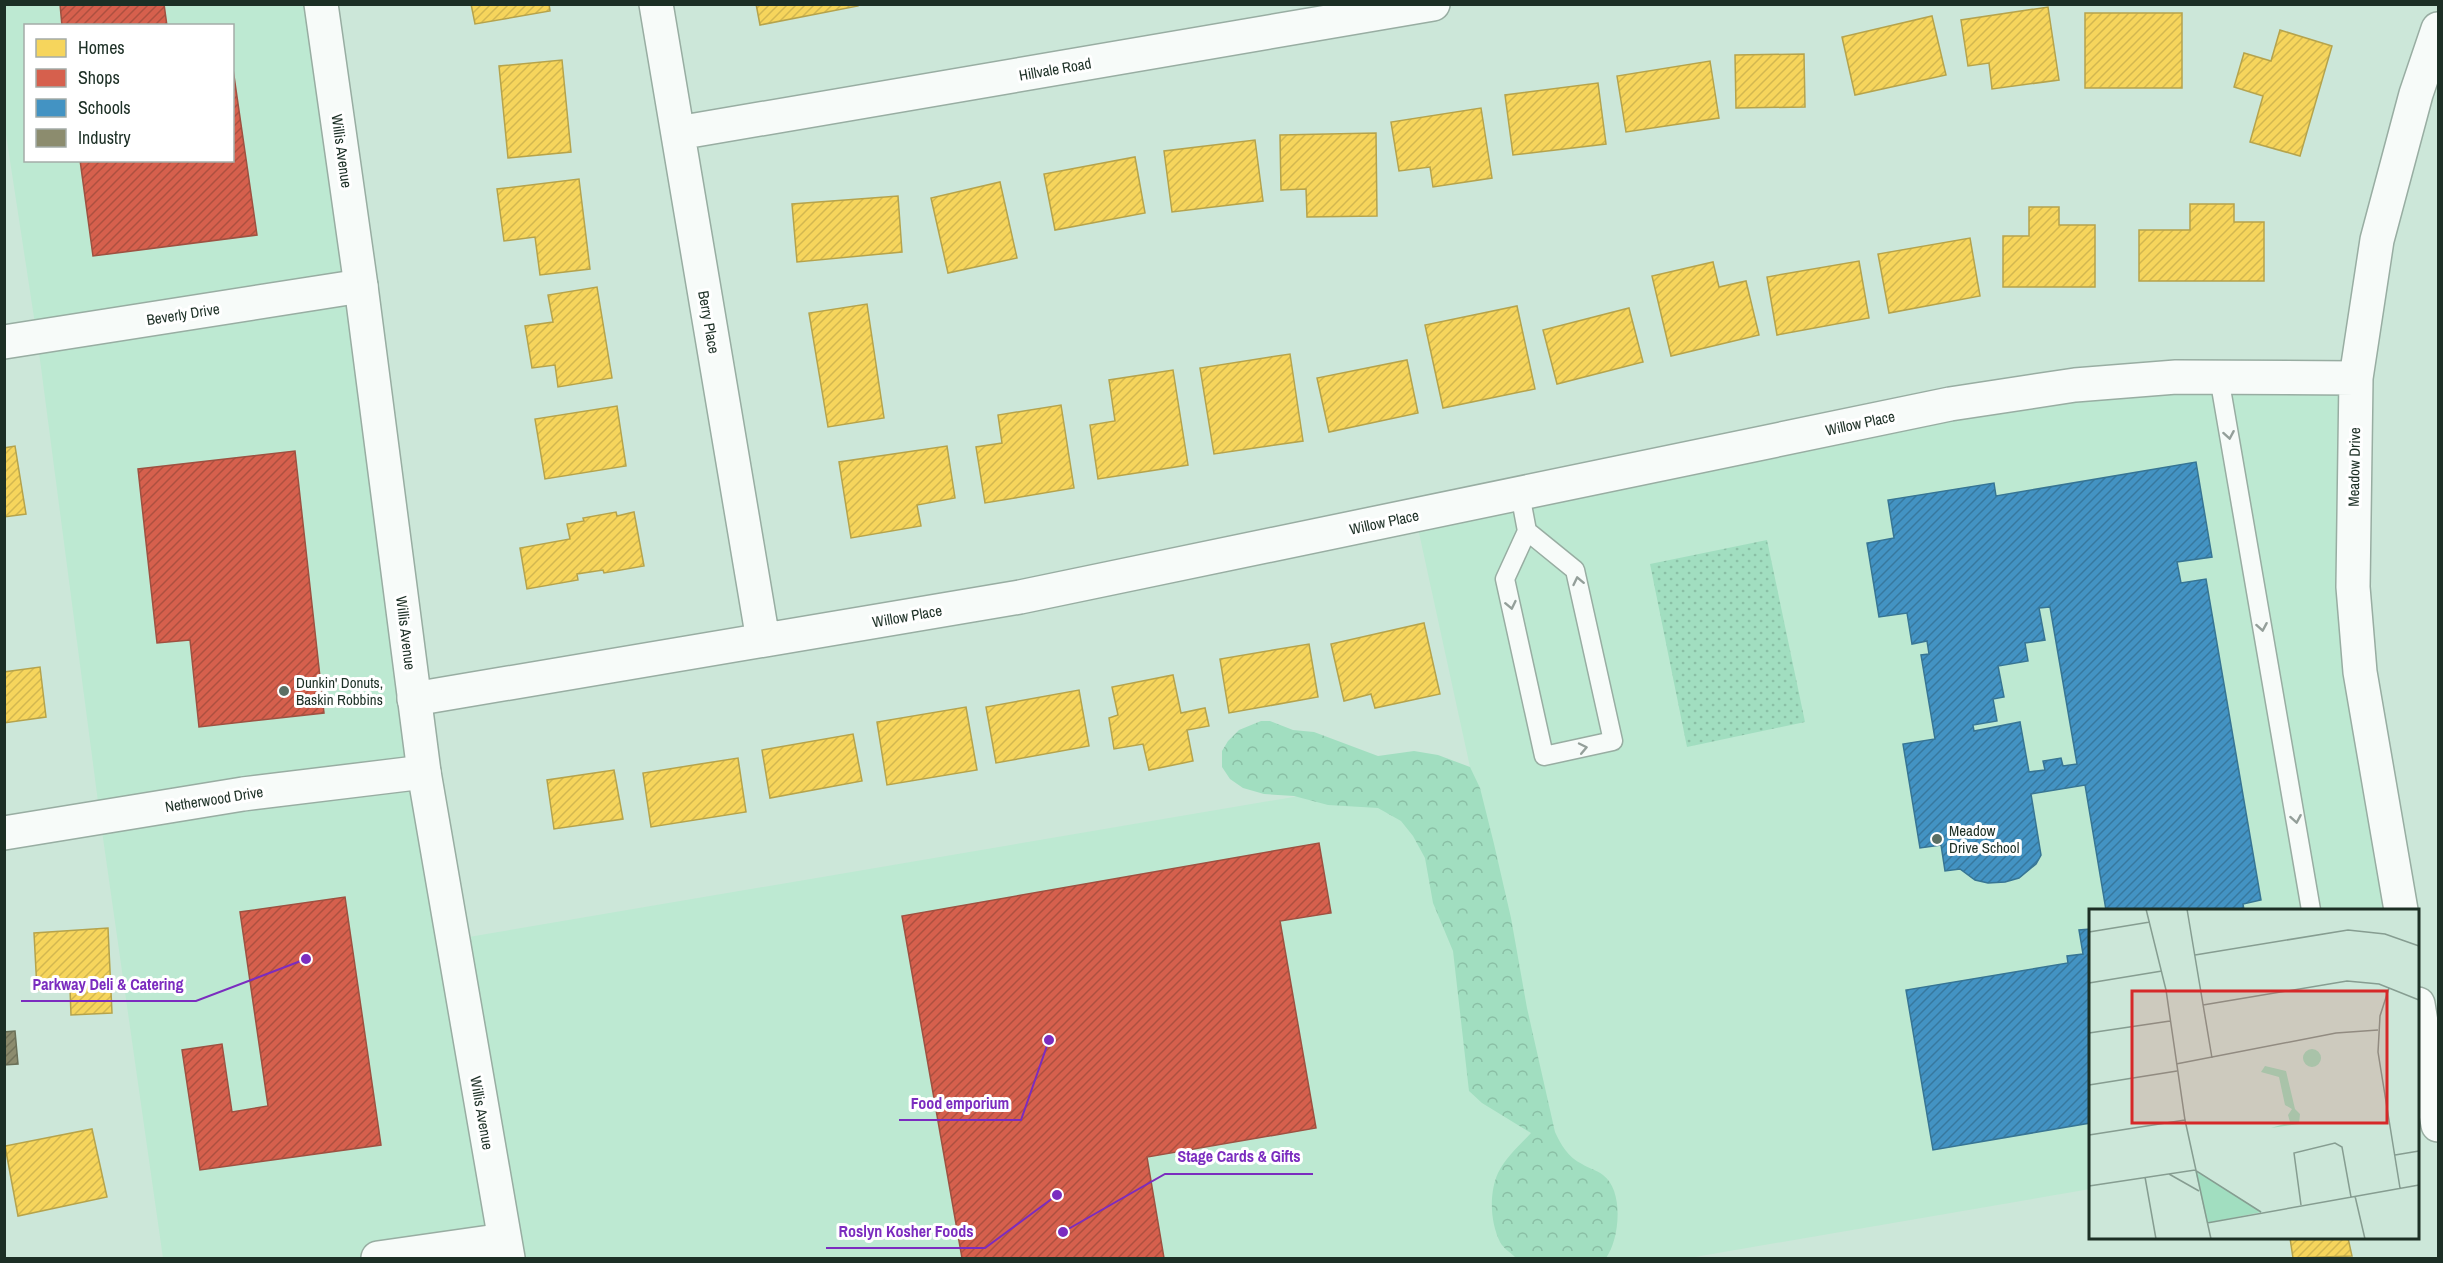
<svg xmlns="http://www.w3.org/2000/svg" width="2443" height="1263" font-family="'Archivo Narrow',sans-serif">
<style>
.built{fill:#bde9d2;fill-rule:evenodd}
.forest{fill:url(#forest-crowns)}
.park{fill:url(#park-dots)}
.homes{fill:url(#homes-hatch);stroke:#b5a34c;stroke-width:1.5}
.shops{fill:url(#shops-hatch);stroke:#9e5141;stroke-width:1.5}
.schools{fill:url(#schools-hatch);stroke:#377594;stroke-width:1.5;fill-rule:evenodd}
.industry{fill:url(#industry-hatch);stroke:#6a7058;stroke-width:1.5}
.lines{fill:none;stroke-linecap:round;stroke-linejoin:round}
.lane-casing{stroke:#98ada2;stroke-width:21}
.street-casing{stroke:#98ada2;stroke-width:36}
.secondary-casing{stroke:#98ada2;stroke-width:36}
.lane{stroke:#f7fbf9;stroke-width:18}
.street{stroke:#f7fbf9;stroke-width:33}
.secondary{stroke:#f7fbf9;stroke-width:33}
.oneway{stroke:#949f9a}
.poi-dot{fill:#5a6f64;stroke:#fff;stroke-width:2}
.labels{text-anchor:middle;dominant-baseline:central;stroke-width:6;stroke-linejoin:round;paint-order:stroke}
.street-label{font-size:15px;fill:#1c2f25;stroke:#fff}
.poi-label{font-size:15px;fill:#1c2f25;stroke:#fff;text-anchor:start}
.inset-road{fill:none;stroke:#869d91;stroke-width:1.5}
.view{fill:#d62828;fill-opacity:0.15;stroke:#d62828;stroke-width:3}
.inset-edge{fill:none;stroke:#1c2f25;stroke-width:3}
.leader{fill:none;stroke:#7b2cbf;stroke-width:2}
.callout-dot{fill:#7b2cbf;stroke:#fff;stroke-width:2}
.callout-label{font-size:16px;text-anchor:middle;font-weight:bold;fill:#7b2cbf;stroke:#fff;stroke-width:6;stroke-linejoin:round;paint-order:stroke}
</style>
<defs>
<pattern id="forest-crowns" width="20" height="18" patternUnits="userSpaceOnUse" patternTransform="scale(1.5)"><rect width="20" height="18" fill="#a1dec0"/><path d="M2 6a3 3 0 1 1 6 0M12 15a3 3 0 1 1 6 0" fill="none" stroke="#8abfa5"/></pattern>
<pattern id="park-dots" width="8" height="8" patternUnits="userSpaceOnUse" patternTransform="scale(1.5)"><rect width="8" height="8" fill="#a1dec0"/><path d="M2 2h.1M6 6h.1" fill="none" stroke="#8abfa5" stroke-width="1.8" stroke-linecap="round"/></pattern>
<pattern id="homes-hatch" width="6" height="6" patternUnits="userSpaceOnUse" patternTransform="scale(1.5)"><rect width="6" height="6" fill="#f6d55c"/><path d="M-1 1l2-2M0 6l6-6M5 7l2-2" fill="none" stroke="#d2b750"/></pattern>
<pattern id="shops-hatch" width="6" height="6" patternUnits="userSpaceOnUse" patternTransform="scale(1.5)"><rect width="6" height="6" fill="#d6604d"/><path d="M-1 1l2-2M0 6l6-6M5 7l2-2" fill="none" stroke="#ad5040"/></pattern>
<pattern id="schools-hatch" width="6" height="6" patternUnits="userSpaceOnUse" patternTransform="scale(1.5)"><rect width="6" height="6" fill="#4393c3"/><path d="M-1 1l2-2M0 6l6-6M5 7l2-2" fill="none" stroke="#37789e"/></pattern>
<pattern id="industry-hatch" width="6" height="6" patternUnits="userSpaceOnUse" patternTransform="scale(1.5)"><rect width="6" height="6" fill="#8c8c6e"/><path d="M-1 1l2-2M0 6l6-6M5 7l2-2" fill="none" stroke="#72735a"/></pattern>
</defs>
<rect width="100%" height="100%" fill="#cce7d9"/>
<path class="built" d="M4,5H321L451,940L1470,767L1416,519L1950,404L2356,378L2353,463L2401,910H2090V1189L1689,1258H163L100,817L37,337L5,128ZM26,26H232V160H26Z"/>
<path class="forest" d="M1261,721H1270L1293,730L1314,732L1378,756L1414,751L1438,755L1470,767L1480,788L1494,844L1511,918L1527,1008L1555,1132C1561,1145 1568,1157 1582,1164C1588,1168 1597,1170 1603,1175C1624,1190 1620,1239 1606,1258H1516C1511,1253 1503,1248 1500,1242C1490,1222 1489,1193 1498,1173C1506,1157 1519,1146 1531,1133L1482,1103L1469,1091L1453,951L1433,903L1425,858L1413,836L1401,821L1378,808L1328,805L1294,796L1264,794L1243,788L1230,779L1222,767V751L1228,741L1239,730Z"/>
<path class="park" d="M1767,540L1805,722L1687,747L1650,564Z"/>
<path class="homes" d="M471,4H549L550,11L475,24Z
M756,4H858V6L760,25Z
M2048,7L2059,80L1992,89L1989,63L1968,66L1961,20Z
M2085,13H2182V88H2085Z
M1932,16L1946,75L1855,95L1842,37Z
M2280,30L2332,46L2300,156L2250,142L2263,96L2234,87L2244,53L2271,61Z
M1804,54L1805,107L1736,108L1735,55Z
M562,60L571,152L508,158L499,66Z
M1710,61L1719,118L1626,132L1617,76Z
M1598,83L1606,144L1513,155L1505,95Z
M1481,108L1492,178L1433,187L1430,167L1399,171L1391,122Z
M1376,133L1377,216L1307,217L1306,189L1281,190L1280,135Z
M1255,140L1263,201L1172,212L1164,151Z
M1135,157L1145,213L1055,230L1044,174Z
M579,179L590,269L540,275L535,237L504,241L497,189Z
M1000,182L1017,258L948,273L931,198Z
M898,196L902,252L797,262L792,204Z
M2190,204H2234V222H2264V281H2139V230H2190Z
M2029,207H2059V225H2095V287H2003V236H2029Z
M1970,238L1980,296L1889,313L1878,254Z
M1859,261L1869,318L1777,335L1767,277Z
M1713,262L1719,287L1746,281L1759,335L1671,356L1652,276Z
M597,287L612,378L558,387L555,365L532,368L525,326L553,322L548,295Z
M867,304L884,418L828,427L809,313Z
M1517,306L1535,389L1443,408L1425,325Z
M1629,308L1643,362L1557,384L1543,330Z
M1290,354L1303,441L1214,454L1200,368Z
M1407,360L1418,413L1329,432L1317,378Z
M1173,370L1188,465L1098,479L1090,425L1115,421L1109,380Z
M1061,405L1074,488L985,503L976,447L1002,443L998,415Z
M617,406L626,466L545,479L535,419Z
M15,446L26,514L4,517V448Z
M947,446L955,498L917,505L921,526L851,538L839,462Z
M616,512L617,516L634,512L644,566L604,573L603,570L577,574L578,580L527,589L520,548L570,539L567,524L584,521L583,518Z
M1424,623L1440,694L1375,708L1371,694L1344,701L1331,644Z
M1309,644L1318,697L1229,713L1220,659Z
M40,667L46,717L4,723V672Z
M1173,675L1181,713L1205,708L1209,726L1187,730L1193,761L1149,770L1143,744L1114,749L1109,718L1118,715L1112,687Z
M1079,690L1089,746L996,763L986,707Z
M966,707L977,770L887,785L877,722Z
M853,734L862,781L770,798L762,750Z
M738,758L746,812L651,827L643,773Z
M614,770L623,819L554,829L547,780Z
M108,928L112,1013L71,1015L70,988L37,990L34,933Z
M92,1129L107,1197L18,1216L5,1146Z
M2290,1238H2348L2352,1256L2293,1258Z"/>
<path class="shops" d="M60,4H164L167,26H62Z
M232,62L257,235L93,256L80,160H232Z
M295,451L324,713L199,727L190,640L157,643L138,469Z
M1319,843L1331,913L1280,921L1316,1128L1147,1157L1164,1258H962L902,916Z
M345,897L381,1145L200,1170L182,1050L222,1044L232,1112L268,1106L240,912Z"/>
<path class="schools" d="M2196,462L2212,557L2177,562L2181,583L2206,579L2261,900L2243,904L2244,910H2106L2085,785L2031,794L2041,855L2036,864L2019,878L2005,882L1988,883L1975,880L1960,869L1945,871L1941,845L1920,848L1903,744L1935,739L1921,655L1929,654L1927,641L1912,644L1907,613L1879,617L1867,543L1894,538L1888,500L1994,483L1996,496ZM2050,607L2077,764L2063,766L2061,758L2043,761L2045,770L2029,772L2020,722L1974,731L1973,725L1997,721L1993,699L2004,697L1998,666L2028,661L2025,643L2045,640L2039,608Z
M2090,929V1123L1933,1150L1906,990L2068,963L2067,956L2083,954L2079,930Z"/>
<path class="industry" d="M15,1031L18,1064L4,1065V1032Z"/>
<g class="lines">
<g class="lane-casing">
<path id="lane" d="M2219,377L2311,910
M1520,494L1527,531L1505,579L1544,756L1613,741L1575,570L1527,531"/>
</g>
<g class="street-casing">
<path id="street" d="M656,4L763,640
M678,133L1433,4
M4,342L361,286
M414,699L1020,597L1950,404L2075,385L2176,377L2356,378
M4,833L243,794L424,772
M2401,910L2360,672L2353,587L2356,378L2377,240L2416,94L2438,29
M2418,1004L2438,1125
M378,1258L504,1240"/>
</g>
<g class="secondary-casing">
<path id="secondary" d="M321,4L361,286L424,772L508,1258"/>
</g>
<use href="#lane" class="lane"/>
<use href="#street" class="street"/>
<use href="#secondary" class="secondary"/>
</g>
<defs><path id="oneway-chevron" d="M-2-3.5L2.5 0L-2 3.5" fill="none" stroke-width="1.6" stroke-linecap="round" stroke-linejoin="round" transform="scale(1.5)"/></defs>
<g class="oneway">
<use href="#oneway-chevron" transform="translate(2229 435) rotate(80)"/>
<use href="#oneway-chevron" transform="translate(1578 581) rotate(-102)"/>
<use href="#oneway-chevron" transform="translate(1511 605) rotate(78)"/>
<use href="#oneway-chevron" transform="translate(2262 627) rotate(80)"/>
<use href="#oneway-chevron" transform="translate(1583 748) rotate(-12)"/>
<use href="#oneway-chevron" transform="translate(2296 819) rotate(80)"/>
</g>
<g class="poi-dot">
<circle cx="284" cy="691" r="6"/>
<circle cx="1937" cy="839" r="6"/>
</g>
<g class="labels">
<g class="street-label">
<text transform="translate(1055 69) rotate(-10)">Hillvale Road</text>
<text transform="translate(342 151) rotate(82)">Willis Avenue</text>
<text transform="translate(183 314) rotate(-9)">Beverly Drive</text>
<text transform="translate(709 322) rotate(80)">Berry Place</text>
<text transform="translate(1860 423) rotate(-12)">Willow Place</text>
<text transform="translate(2354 467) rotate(-89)">Meadow Drive</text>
<text transform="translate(1384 522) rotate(-12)">Willow Place</text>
<text transform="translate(907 616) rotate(-10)">Willow Place</text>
<text transform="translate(406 633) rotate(83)">Willis Avenue</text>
<text transform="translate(214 799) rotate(-9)">Netherwood Drive</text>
<text transform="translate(482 1113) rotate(80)">Willis Avenue</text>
</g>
<g class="poi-label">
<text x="296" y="682">Dunkin' Donuts,<tspan x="296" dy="17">Baskin Robbins</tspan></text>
<text x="1949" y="830">Meadow<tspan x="1949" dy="17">Drive School</tspan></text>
</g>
</g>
<g transform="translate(2089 909)">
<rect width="330" height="330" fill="#cce7d9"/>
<path d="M176,157L197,162L206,200L211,205L210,215L182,219L201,213L199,206L203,200L196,196L190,168L172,163Z" fill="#a1dec0"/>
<path d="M214 149a9 9 0 1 1 18 0a9 9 0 1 1-18 0ZM106,261L173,303L118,314Z" fill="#a1dec0"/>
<path class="inset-road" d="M57,0L77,81L96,211L122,330M98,0L123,149M0,23L61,13M106,46L259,21L296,25L330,37M0,74L73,62M300,79L291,107L289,143L311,279M114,96L258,72L290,75L330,91M0,124L81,112M87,155L247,124L289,121M0,176L88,162M0,226L96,211M306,246L330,242M80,265L110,282M56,268L67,330M0,277L106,261L172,303M266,287L276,330M212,296L205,244L246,234L253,238L262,288M118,314L330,276"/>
<path class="view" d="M43,82H298V214H43Z"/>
<rect width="330" height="330" class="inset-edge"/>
</g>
<path class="leader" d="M306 959L196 1001H21M1049 1040L1021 1120H899M1063 1232L1165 1174H1313M1057 1195L985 1248H826"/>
<g class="callout-dot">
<circle cx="306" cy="959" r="6"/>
<circle cx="1049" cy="1040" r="6"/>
<circle cx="1063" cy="1232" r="6"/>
<circle cx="1057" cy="1195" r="6"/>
</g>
<g class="callout-label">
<text x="108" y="990">Parkway Deli &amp; Catering</text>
<text x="960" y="1109">Food emporium</text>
<text x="1239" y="1162">Stage Cards &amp; Gifts</text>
<text x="906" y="1237">Roslyn Kosher Foods</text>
</g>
<rect width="2443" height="1263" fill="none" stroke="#1c2f25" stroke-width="12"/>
<rect x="24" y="24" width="210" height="138" fill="#ffffff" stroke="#a4aca8" stroke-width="1.5"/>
<rect x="36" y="39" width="30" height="18" fill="#f6d55c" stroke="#a4aca8" stroke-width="1.5"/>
<text x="78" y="54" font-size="18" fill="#1c2f25">Homes</text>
<rect x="36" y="69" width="30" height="18" fill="#d6604d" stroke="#a4aca8" stroke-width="1.5"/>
<text x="78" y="84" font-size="18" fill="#1c2f25">Shops</text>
<rect x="36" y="99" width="30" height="18" fill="#4393c3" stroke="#a4aca8" stroke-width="1.5"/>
<text x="78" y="114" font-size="18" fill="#1c2f25">Schools</text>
<rect x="36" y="129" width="30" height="18" fill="#8c8c6e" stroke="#a4aca8" stroke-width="1.5"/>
<text x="78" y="144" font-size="18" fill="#1c2f25">Industry</text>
</svg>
